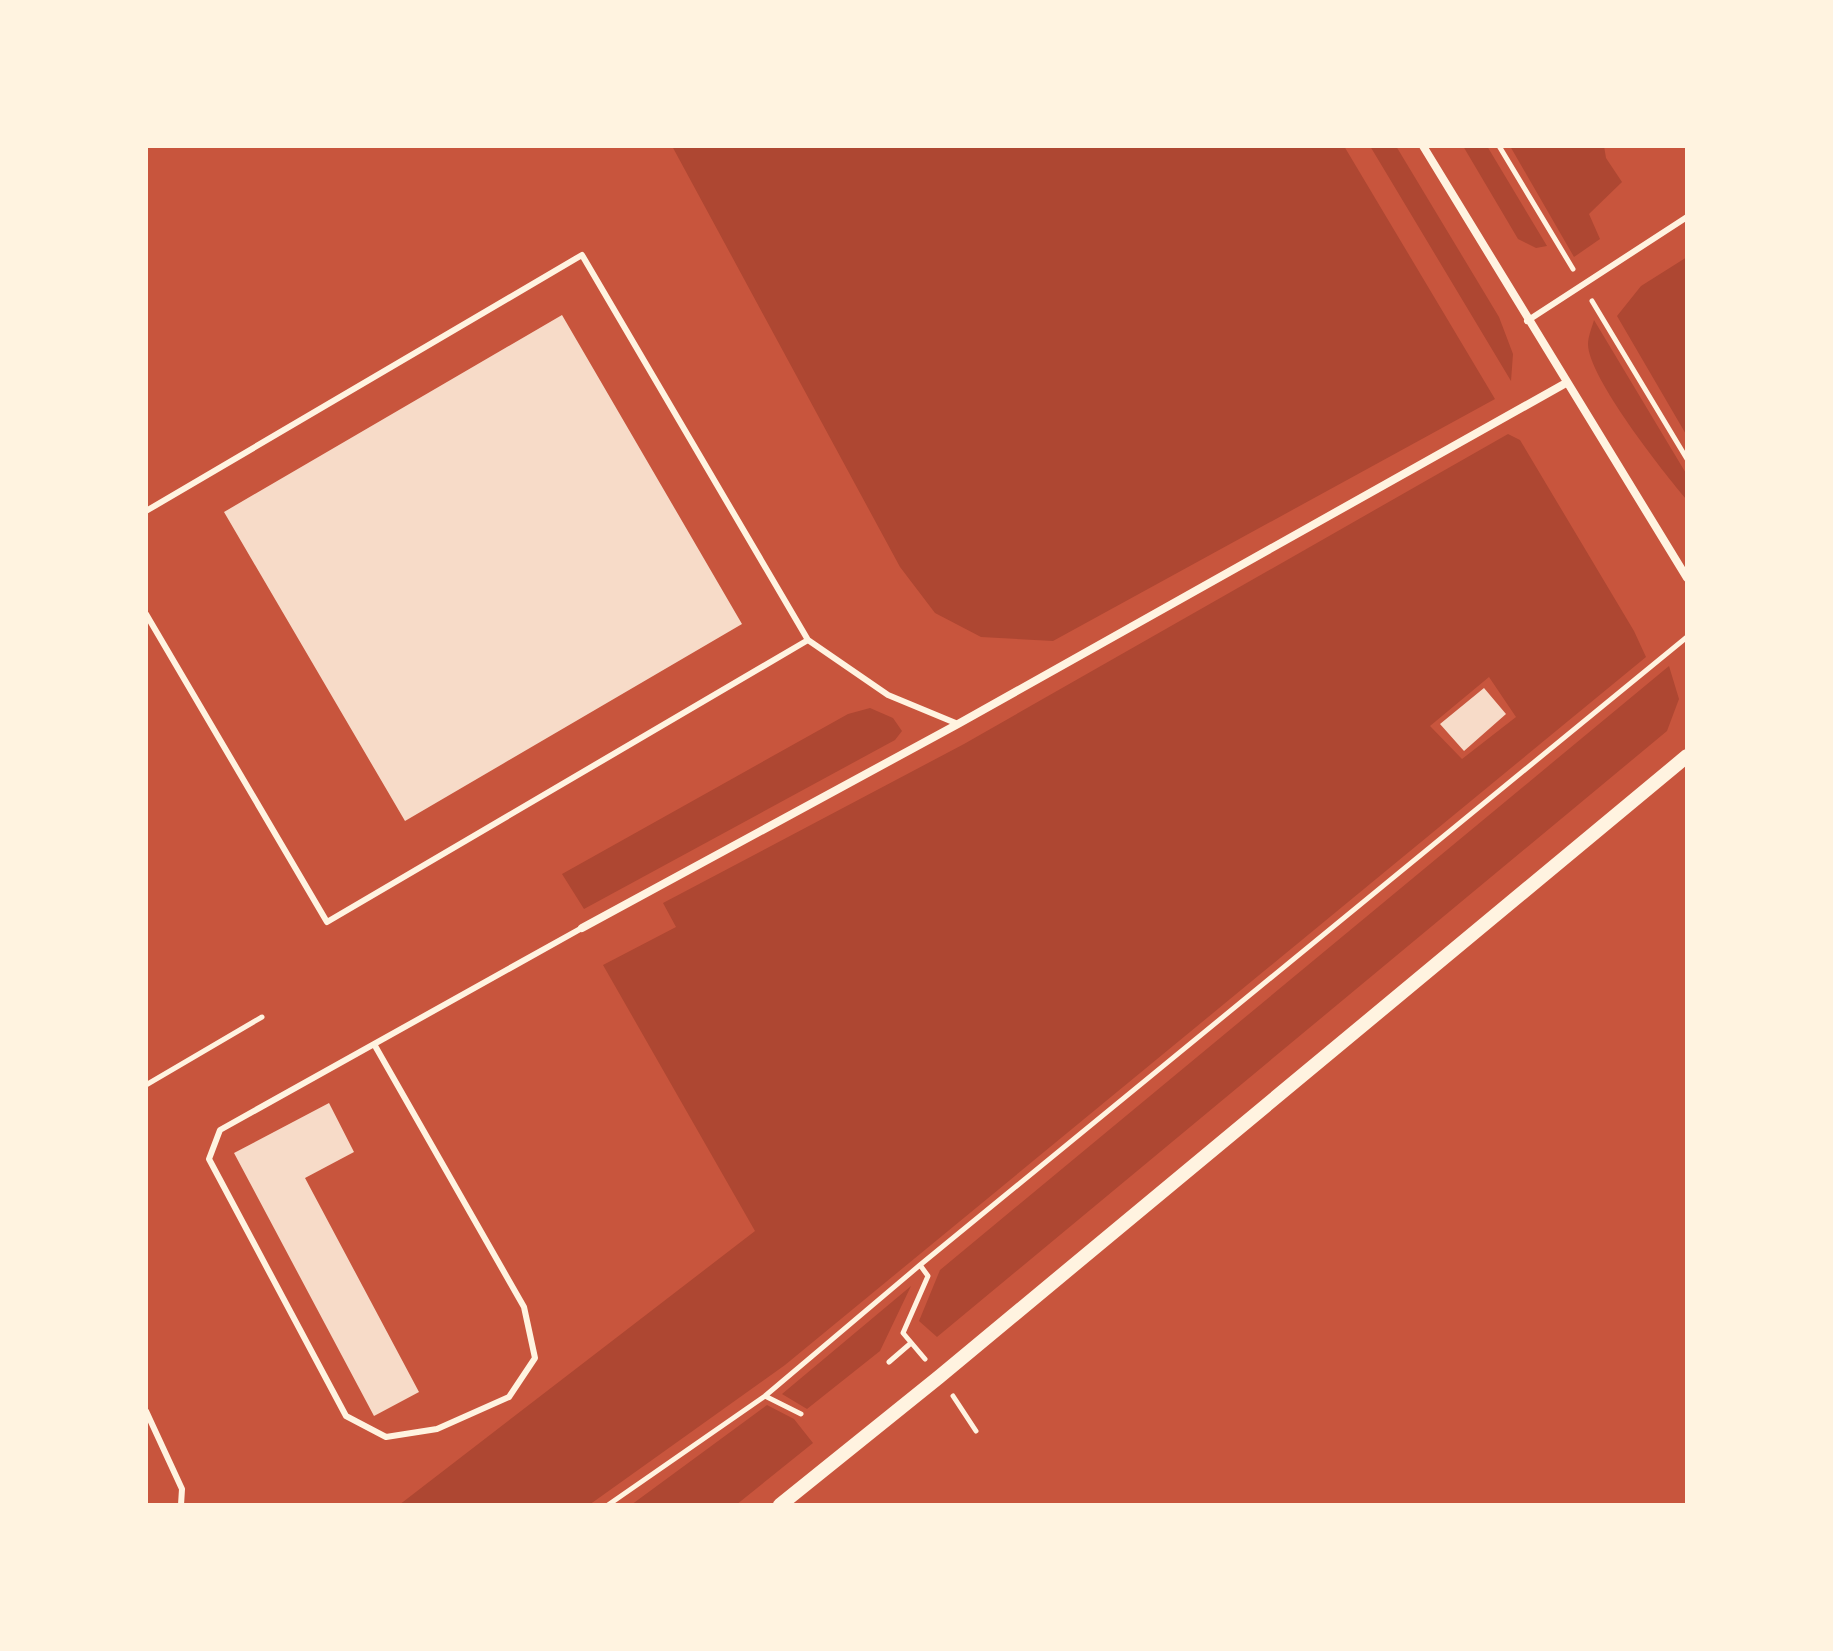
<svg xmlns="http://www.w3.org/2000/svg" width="1833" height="1651" font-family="Montserrat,sans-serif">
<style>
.green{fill:#ae4732;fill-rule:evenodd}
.building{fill:#f7dbc8}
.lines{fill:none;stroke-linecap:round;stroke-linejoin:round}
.path{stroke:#fff3e0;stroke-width:5}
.service{stroke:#fff3e0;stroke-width:6}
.minor{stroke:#fff3e0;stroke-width:8}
.tertiary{stroke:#fff3e0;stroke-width:14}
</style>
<rect width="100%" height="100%" fill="#c8553d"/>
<path class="green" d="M672,146H1344L1495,399L1053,641L981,637L935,613L900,567Z
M1370,146H1396L1499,317L1513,354L1511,381Z
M1463,146H1487L1547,246L1536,248L1518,239Z
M1510,146H1604L1606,158L1622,182L1589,214L1600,239L1574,257Z
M1687,257V436L1617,316L1641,286Z
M1594,320L1687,475V500C1664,473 1588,377 1588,344C1588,337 1592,327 1594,320Z
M1508,434L1520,440L1634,631L1646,657L785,1365L589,1505H399L755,1231L603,965L676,927L663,903L964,744ZM1489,677L1516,717L1462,759L1430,726Z
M1669,666L1679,699L1667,731L937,1337L919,1321L940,1270Z
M870,708L893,718L902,731L895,740L584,909L562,874L848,714Z
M911,1286L880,1351L807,1409L782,1394Z
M767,1405L794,1419L813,1443L736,1505H631Z"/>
<path class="building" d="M562,315L742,624L405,821L224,512Z
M1484,688L1506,714L1464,751L1440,724Z
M329,1103L354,1152L305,1178L419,1392L374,1416L234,1153Z"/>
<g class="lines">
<path class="path" d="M1499,146L1573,269
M1592,301L1687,459
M146,1085L262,1017
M920,1265L928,1276L903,1333L925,1359
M889,1362L911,1343
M765,1396L801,1414
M953,1396L976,1431
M608,1505L765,1396L920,1265L1687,637"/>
<path class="service" d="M1527,321L1687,217
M146,511L582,255L808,640L327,922L146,614
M808,640L888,695L958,724
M374,1044L524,1307L535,1358L509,1397L437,1429L386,1437L346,1416L209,1159L220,1130L582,928
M146,1411L182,1489L181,1505"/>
<path class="minor" d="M1423,146L1687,578
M582,928L958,724L1566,383"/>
<path class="tertiary" d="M780,1505L939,1377L1687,756"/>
</g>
<rect width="1833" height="1651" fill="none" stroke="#fff3e0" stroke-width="296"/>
</svg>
